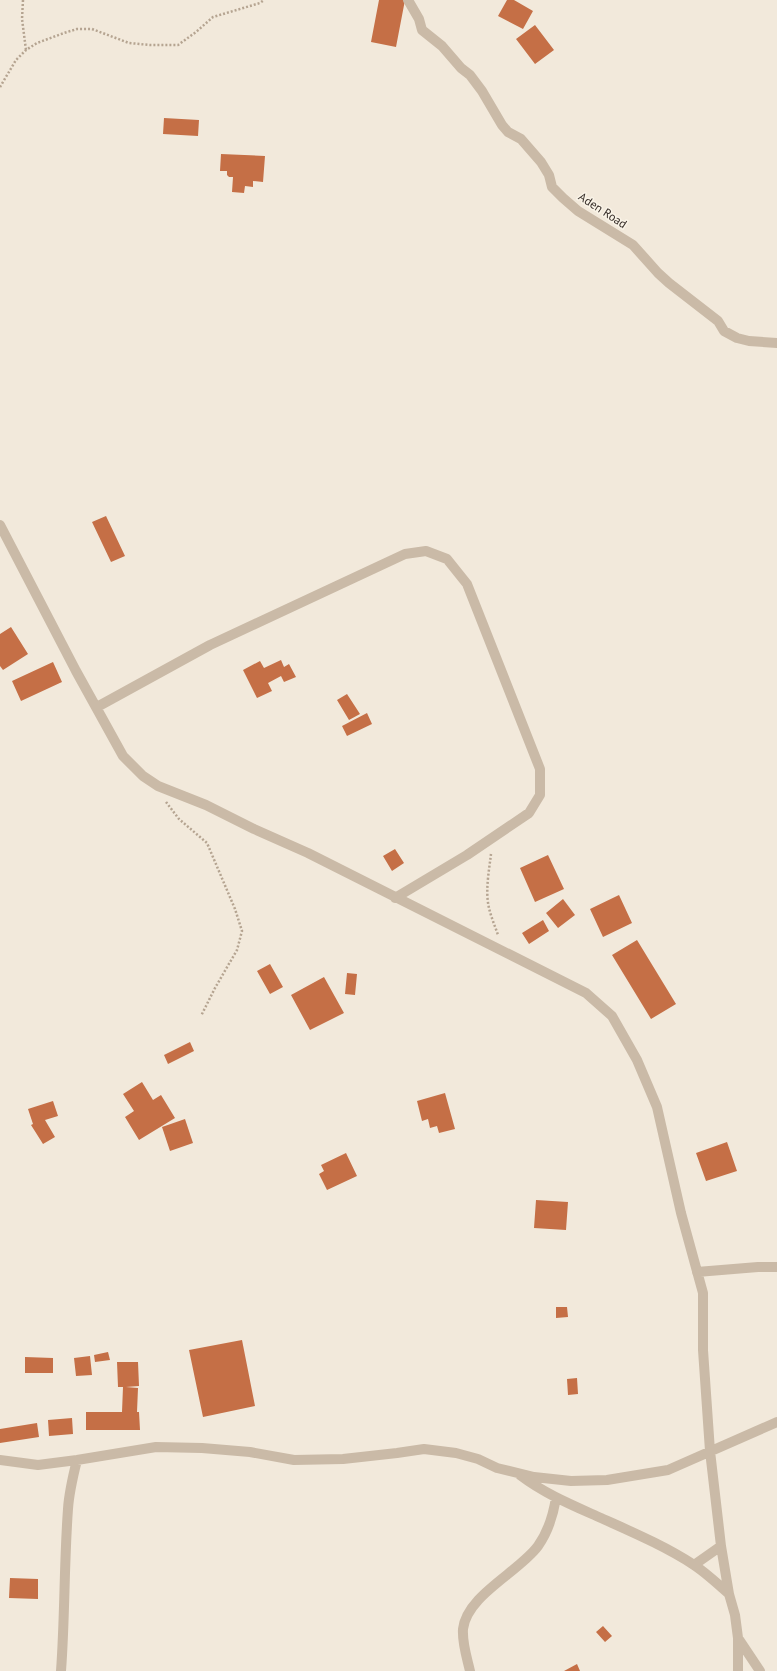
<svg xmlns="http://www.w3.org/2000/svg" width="777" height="1671" font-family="'PT Sans',sans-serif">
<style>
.building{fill:#c56f46}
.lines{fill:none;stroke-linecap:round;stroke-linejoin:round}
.path{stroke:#b5a491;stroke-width:2.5;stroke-dasharray:2 2;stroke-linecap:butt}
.minor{stroke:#cabaa7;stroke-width:10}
.labels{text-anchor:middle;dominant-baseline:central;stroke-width:3;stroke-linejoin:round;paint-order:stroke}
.street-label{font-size:12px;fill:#362d28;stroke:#f9f3e7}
</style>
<rect width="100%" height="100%" fill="#f2e9db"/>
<path class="building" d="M379,0H405L396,47L371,42Z
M507,0H514L533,11L523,29L498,16Z
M535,25L554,50L535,64L516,39Z
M164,118L199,120L198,136L163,134Z
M221,154L265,156L263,182L253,181V187L245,186L244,193L232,192L233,177H229L227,175V171H220Z
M106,516L125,556L111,562L92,522Z
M11,627L28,654L3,670L0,666V634Z
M281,660L284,667L289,664L296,677L284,682L281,676L268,683L272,691L257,698L243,670L260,661L264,668Z
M53,662L62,682L21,701L12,681Z
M347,694L360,714L349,720L337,700Z
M367,713L372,724L347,736L342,726Z
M395,849L404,863L392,871L383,856Z
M548,855L564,889L535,902L520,868Z
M619,895L632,923L603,937L590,909Z
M563,899L575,915L558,928L546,913Z
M543,920L549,931L529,944L522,933Z
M637,940L676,1004L651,1019L612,955Z
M270,964L283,987L270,994L257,971Z
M347,973L357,974L355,995L345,994Z
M324,977L344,1013L310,1030L291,995Z
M190,1042L194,1051L168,1064L164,1055Z
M142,1082L153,1100L161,1095L175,1118L139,1140L125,1117L134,1111L123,1094Z
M445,1093L455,1129L439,1133L437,1126L430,1128L428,1119L422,1121L417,1101Z
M53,1101L58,1116L45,1120L55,1137L43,1144L31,1125L33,1124L28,1109Z
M185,1119L193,1143L170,1151L162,1127Z
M727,1142L737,1171L706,1181L696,1153Z
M346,1153L357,1176L327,1190L319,1174L324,1171L321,1165Z
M536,1200L568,1202L566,1230L534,1228Z
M556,1307H567L568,1317L556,1318Z
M242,1340L255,1406L203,1417L189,1350Z
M108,1352L110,1360L95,1362L94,1355Z
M90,1356L92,1375L76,1376L74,1358Z
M25,1357L53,1358V1373H25Z
M117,1362H138L139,1386L126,1387L138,1388L137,1412H139L140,1430H86V1412H122L123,1387H118Z
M577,1378L578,1394L568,1395L567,1379Z
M72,1418L73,1434L49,1436L48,1420Z
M37,1423L39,1437L0,1443V1429Z
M10,1578L38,1579V1599L9,1598Z
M603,1626L612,1636L605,1642L596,1632Z
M577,1664L580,1671H564Z"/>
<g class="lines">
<path class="path" d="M23,0L22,19L26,50
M0,87L16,60L26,50L37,43L64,33L77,29H92L129,43L150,45H178L196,32L213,17L260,3L264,0
M166,802L179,819L207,843L235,909L242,931L237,950L215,988L201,1016
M491,854C489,871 485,891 489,908C491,917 495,926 498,935"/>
<path class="minor" d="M408,0L419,19L422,30L442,46L461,68L470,75L482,91L502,125L508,132L521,139L541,162L549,175L552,187L563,198L578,211L633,245L658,273L669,283L718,321L724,331L737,338L749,341L777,343
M0,525L76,671L123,756L143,776L158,786L206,805L254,829L308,853L586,993L612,1016L637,1060L657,1107L681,1213L703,1293V1350L710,1451L721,1546L729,1594L735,1615L738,1638V1671
M97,707L210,645L405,554L426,551L447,559L467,584L540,769V795L529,813L467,855L395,898
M697,1272L758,1267H777
M0,1460L38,1465L77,1460L156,1447L202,1448L250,1452L294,1460L343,1459L397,1453L424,1449L456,1453L478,1459L497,1468L534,1477L571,1481L607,1480L668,1470L777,1422
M520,1475C545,1494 572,1505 601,1518C632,1532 665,1546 694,1565C706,1573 718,1584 729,1594
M694,1565L721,1546
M738,1638L760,1671
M61,1671C65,1617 64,1563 68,1509C69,1492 73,1476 77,1460
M470,1671C467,1658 462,1643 463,1629C467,1595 519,1572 538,1546C548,1532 553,1516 556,1498"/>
</g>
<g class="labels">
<g class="street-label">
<text transform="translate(603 210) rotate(33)">Aden Road</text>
</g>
</g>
</svg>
